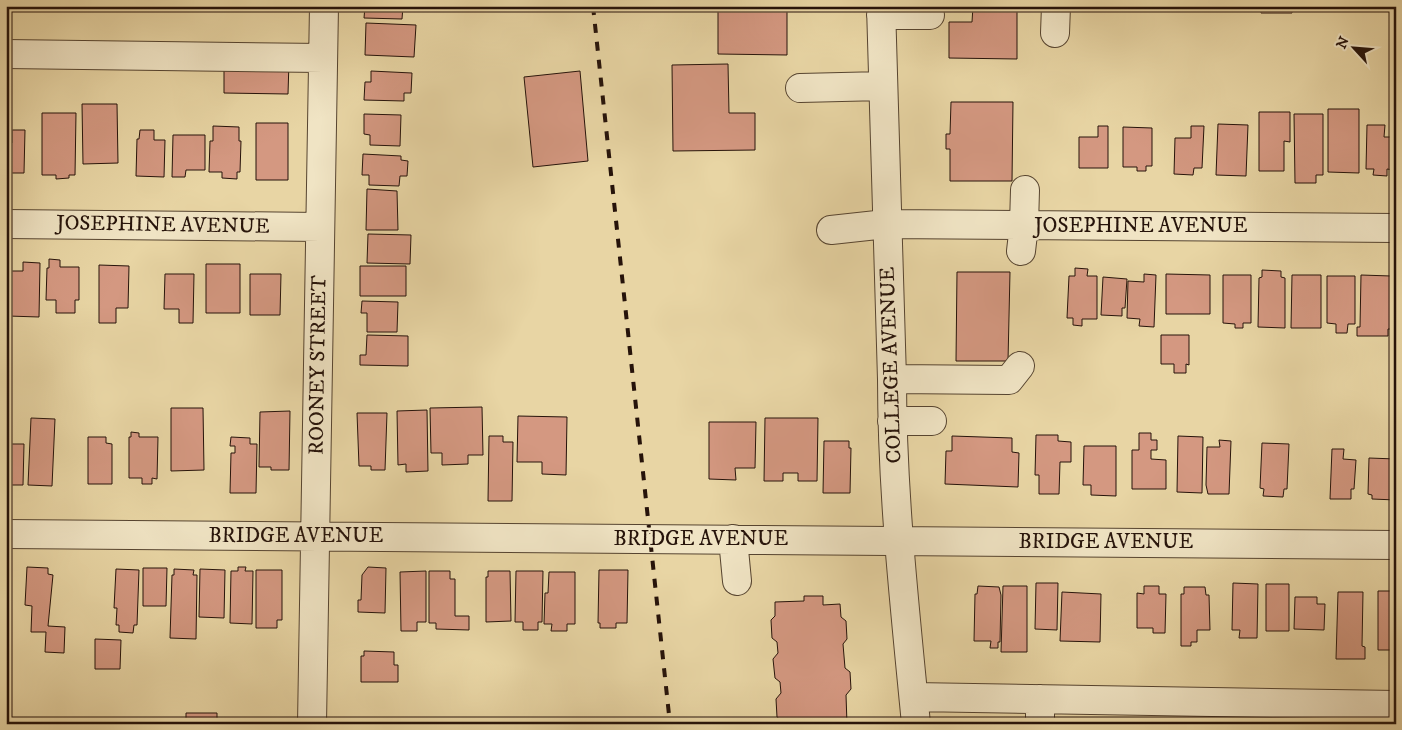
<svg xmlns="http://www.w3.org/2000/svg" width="1402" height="730" font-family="'IM FELL DW Pica',serif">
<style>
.building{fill:#d49881;stroke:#26130a}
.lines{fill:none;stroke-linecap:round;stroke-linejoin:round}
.minor-casing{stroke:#564430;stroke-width:30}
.minor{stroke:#f0e4c4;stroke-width:28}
.rail{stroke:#26130a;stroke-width:4;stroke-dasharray:9 9;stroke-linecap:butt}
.labels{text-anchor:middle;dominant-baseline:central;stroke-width:5;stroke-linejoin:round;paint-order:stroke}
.street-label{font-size:21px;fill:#26130a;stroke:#f0e4c4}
</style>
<rect width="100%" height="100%" fill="#e8d5a4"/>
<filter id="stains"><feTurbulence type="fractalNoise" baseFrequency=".004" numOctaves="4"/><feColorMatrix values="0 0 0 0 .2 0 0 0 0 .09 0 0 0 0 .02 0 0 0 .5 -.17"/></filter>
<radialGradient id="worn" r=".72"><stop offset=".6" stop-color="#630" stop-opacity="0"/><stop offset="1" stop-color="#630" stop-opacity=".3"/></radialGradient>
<path class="building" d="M365,6H403L402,19L364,18Z
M718,6H787V55L718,54Z
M973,6H1017V59L949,58V22H972Z
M1261,6H1292V13H1261Z
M366,23L416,25L414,57L365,55Z
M289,61L288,94L224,93V69Z
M728,64L729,113H755V150L673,151L672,65Z
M371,71L412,73L411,93H404V101L364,100L365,82H371Z
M580,71L588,161L533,167L524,77Z
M951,102H1013L1012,181H950V149H946V134H950Z
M82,104H117L118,163L83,164Z
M1328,109H1359V173L1328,172Z
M1259,112H1290V142L1284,141V171H1259Z
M42,113H76L75,175H69V178L56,179V175H42Z
M364,114L401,115L400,146L370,145V135L364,134Z
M1294,114H1323V175H1316V183H1295Z
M256,123H288V180H256Z
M1218,124L1248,125L1246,176L1216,175Z
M1367,125H1385L1384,137H1395L1394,170L1387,169V176L1373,175L1374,169H1366Z
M213,126L239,127V141H241L240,172H237V179L222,178V172H209L210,141H213Z
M1098,126H1108V168H1079V137H1098Z
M1191,126H1204L1202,168H1194L1193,175L1174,174L1175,138H1191Z
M1123,127L1152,128V166H1146V171H1137V167H1123Z
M12,130H25L24,173H10V177H6V143H12Z
M140,130H154V140H165L164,177L136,176L137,139H139Z
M173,135H205V170H186L185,177H172Z
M363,154L401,156V160L408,161L407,176H400L399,186L369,185V175H362Z
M367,189L397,191L398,230H366Z
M368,234L411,235L410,264L367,263Z
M49,259L60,260V267H79V300H75V313H56V300H46L47,268H49Z
M23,262L40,263L39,317L8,316V271H23Z
M206,264H240V313H206Z
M99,265L129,266L128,308H116V323H99Z
M360,266H406V296H360Z
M1075,268L1088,269L1087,276H1097V319H1082V326L1073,325V318H1067L1069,276H1075Z
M1262,270L1281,271V277L1285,278V328L1258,327L1259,278L1262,277Z
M957,272H1010L1008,361H956Z
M165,274H194L193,323H179V309H164Z
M250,274H281L280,315H250Z
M1144,274L1156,275L1154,327L1139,326L1140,319L1127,318L1128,281L1144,282Z
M1166,274L1210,275V314H1166Z
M1223,275H1251V323H1243V328H1235V324L1223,323Z
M1292,275H1321V328H1291Z
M1361,275L1391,276V329H1388V336H1357V327H1360Z
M1327,276H1355V324H1348L1347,333H1336V324L1327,323Z
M1103,277L1127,279L1125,308H1122V316L1101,315Z
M362,301L398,302L397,332H367V313H361Z
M367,335L408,336V366L360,365V355H366Z
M1161,335H1189V365L1186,364V373H1174V364H1161Z
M482,407L483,455H468V464L442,465V453H431L430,408Z
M171,408H203L204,470L171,471Z
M427,410L428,471L406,472V464L398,465L397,411Z
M290,411L289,470H271V467H259L260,412Z
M357,413H387L385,470H371V466H359Z
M518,416L567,417L566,475L542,474V462H517Z
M31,418L55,419L52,486L28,485Z
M765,418H818L817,481H798V473H783V481H764Z
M709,422H756L755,468H735L736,480L709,479Z
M131,432L139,433V437H158L157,479L152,478V484H142V478H129V437H131Z
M1139,433H1151V440H1157V450H1151V459L1166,460V489H1132V450H1139Z
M1036,435H1058V441L1071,442V462H1060L1059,494H1039V475H1035Z
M489,436H503V442H513L512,501H488Z
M952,436L1012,438V452L1019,453L1018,487L945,484L946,451H952Z
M1178,436L1203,437L1202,493L1177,492Z
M88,437H106V443L112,444V484H88Z
M231,437L250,438V444H257L256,493H230L231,453H235V446H230Z
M1219,440L1231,441L1229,494H1208L1206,485L1207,447H1220Z
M824,441H849V448H851L850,493H823Z
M1262,443L1289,444L1287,489H1284L1283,497L1263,496L1264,489L1260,488Z
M6,444H24L23,485H6Z
M1084,446H1116V496L1091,495V485H1083Z
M1332,449H1344L1343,459L1356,460L1354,489H1351V499H1330Z
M1369,458L1396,459V500L1372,499V495L1368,494Z
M27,567L48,568V574L53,575L48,626L65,627L64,653L45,652L46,632H31L32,606L25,605Z
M238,567H246L245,571H253L252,624L230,623L231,571H238Z
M368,567L386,568L385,613L358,612V600H361L362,575Z
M143,568H167L166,606H143Z
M116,569L139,570L137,625H134L133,633L119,632V625H116L117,608H114Z
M174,569L194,570L193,575H197L196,639L170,638L172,575H174Z
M200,569L225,570L224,618L199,617Z
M256,570H282V620H277V628H256Z
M599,570H628L627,623H616V628H600V623H598Z
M426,571V622H417V631H401L400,572Z
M429,571H450V579H455V616H469V630L436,629V623H429Z
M488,571H510L511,621L486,622V577H488Z
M516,571H543L542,622H538V630H523V622H515Z
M549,572H575V624H567V631H551L552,624H544L545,593H548Z
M1036,583H1058L1057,630L1035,629Z
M1233,583L1258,584L1257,638H1239L1240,630H1232Z
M1266,584H1289V631H1266Z
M978,586L999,587L1001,595L1000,642H998V648H990L991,641H974L975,594H977Z
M1003,586H1027V652H1001Z
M1144,586H1159V594H1166L1165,633H1153V628H1137V593L1144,594Z
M1184,587H1205L1206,595H1209L1210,630H1197V642H1191V646H1181V594H1184Z
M1378,591H1396V650H1378Z
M1062,592L1101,594L1100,642L1060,641Z
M1338,592H1363L1362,646L1365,647V659H1336Z
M804,596H823V605L840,604L841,617L846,621L847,639L843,644L845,668L850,672L851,689L846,695L847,724H782V721L777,717L776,699L781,693L780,682L775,678L773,659L778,653L777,642L772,638L771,620L775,616V602L804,601Z
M1295,597H1317V604H1325L1324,630L1294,629Z
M95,639L121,640L120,669H95Z
M364,651L394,652V665H398V682H361V656H364Z
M186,713H217V724H186Z"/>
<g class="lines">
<g class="minor-casing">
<path id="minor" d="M881,6L892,379C892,494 905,609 916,724
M881,15H930
M1055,33L1056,6
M6,54L323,58
M800,88L883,86
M6,224L320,227
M831,230L886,224L1396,228
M1021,251L1024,225L1025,190
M892,379L1009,380L1020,366
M892,421H932
M6,534L1396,545
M733,539L737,581
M914,697L1396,705
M312,724L324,6
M1040,724V699"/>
</g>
<use href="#minor" class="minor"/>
<path class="rail" d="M593,6L670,724"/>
</g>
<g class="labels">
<g class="street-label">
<text transform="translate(163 225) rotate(1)">JOSEPHINE AVENUE</text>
<text x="1141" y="226">JOSEPHINE AVENUE</text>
<text transform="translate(318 365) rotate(-89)">ROONEY STREET</text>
<text transform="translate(891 365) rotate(-92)">COLLEGE AVENUE</text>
<text x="296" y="536">BRIDGE AVENUE</text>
<text x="701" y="539">BRIDGE AVENUE</text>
<text x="1106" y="542">BRIDGE AVENUE</text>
</g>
</g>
<rect width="1402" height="730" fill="none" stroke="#e8d5a4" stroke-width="25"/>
<rect x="8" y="8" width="1387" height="715" fill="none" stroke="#26130a" stroke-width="2.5"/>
<rect x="12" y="12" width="1377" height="705" fill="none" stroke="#26130a"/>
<g transform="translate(1354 48) rotate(296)" stroke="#f0e4c4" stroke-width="4" paint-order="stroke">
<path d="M0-4L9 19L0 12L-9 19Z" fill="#26130a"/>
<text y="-8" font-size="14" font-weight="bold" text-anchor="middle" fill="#26130a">N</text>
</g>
<rect width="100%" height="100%" filter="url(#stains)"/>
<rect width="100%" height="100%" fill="url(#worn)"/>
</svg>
